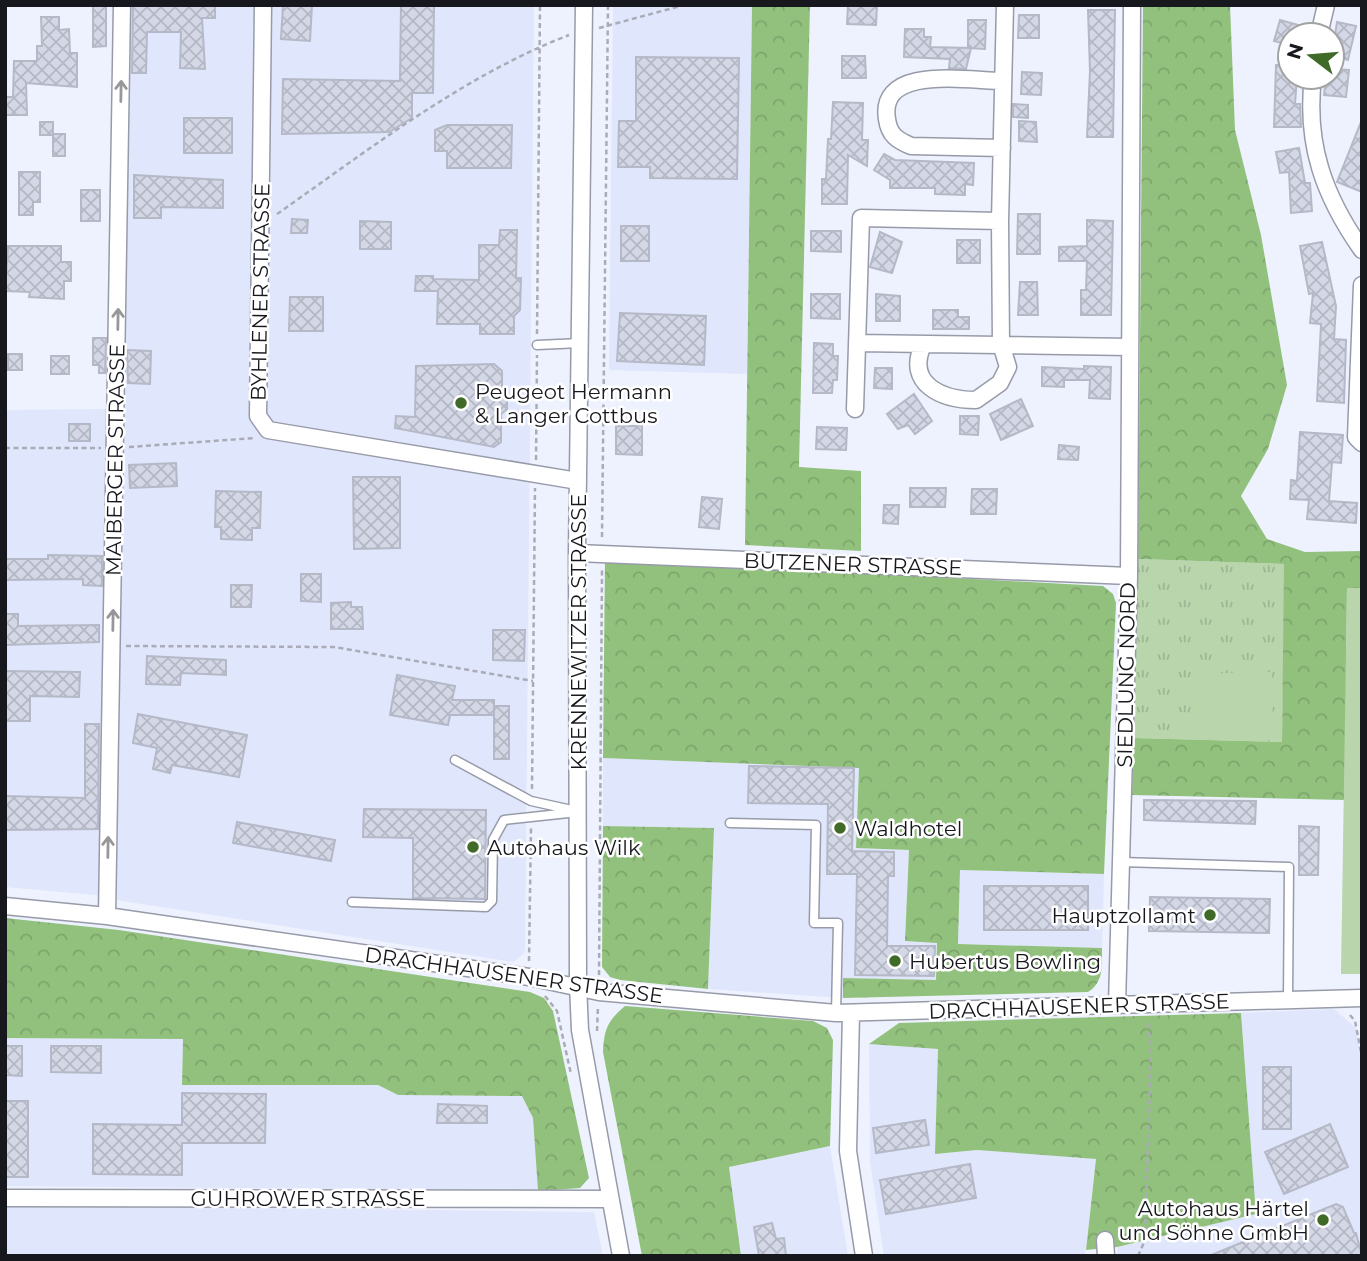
<svg xmlns="http://www.w3.org/2000/svg" width="1367" height="1261" font-family="Montserrat,sans-serif">
<style>
.built{fill:#e0e6fc}
.grass{fill:url(#grass-tufts)}
.forest{fill:url(#forest-crowns)}
.pitch{fill:#b8d5ab}
.building{fill:url(#building-cross-hatch);stroke:#b5b9c7;stroke-width:2}
.lines{fill:none;stroke-linecap:round;stroke-linejoin:round}
.lane-casing{stroke:#979ba9;stroke-width:11}
.street-casing{stroke:#979ba9;stroke-width:19}
.path{stroke:#a9acb6;stroke-width:2.5;stroke-dasharray:5 3.5;stroke-linecap:butt}
.lane{stroke:#fff;stroke-width:8}
.street{stroke:#fff;stroke-width:16}
.oneway{stroke:#979799}
.poi-dot{fill:#3f6a27;stroke:#fff;stroke-width:2.5}
.labels{text-anchor:middle;dominant-baseline:central;stroke-width:5;stroke-linejoin:round;paint-order:stroke}
.street-label{font-size:21px;fill:#17181d;stroke:#fff}
.poi-label{font-size:21px;fill:#17181d;stroke:#fff;text-anchor:start}
</style>
<defs>
<pattern id="grass-tufts" width="24" height="20" patternUnits="userSpaceOnUse" patternTransform="scale(1.75)"><rect width="24" height="20" fill="#b8d5ab"/><path d="M3 7l-1-3M5 7V3M7 7l1-3M15 17l-1-3M17 17v-4M19 17l1-3" fill="none" stroke="#9db693"/></pattern>
<pattern id="forest-crowns" width="20" height="18" patternUnits="userSpaceOnUse" patternTransform="scale(1.75)"><rect width="20" height="18" fill="#92c17d"/><path d="M2 6a3 3 0 1 1 6 0M12 15a3 3 0 1 1 6 0" fill="none" stroke="#7da56c"/></pattern>
<pattern id="building-cross-hatch" width="8" height="8" patternUnits="userSpaceOnUse" patternTransform="scale(1.75)"><rect width="8" height="8" fill="#d3d7e6"/><path d="M0 0l8 8M0 8l8-8" fill="none" stroke="#b4b8c5"/></pattern>
</defs>
<rect width="100%" height="100%" fill="#eef2fe"/>
<path class="built" d="M126,5H534L525,952L514,962L116,900Z
M613,5H752L747,374L609,370Z
M111,409L107,896L5,887V410Z
M603,758L859,768L856,848L909,850L905,941L937,942L936,981L844,978L843,998L708,989L714,828L603,826Z
M960,870L1104,874L1102,948L958,944Z
M1334,1009L1356,1028L1362,1062V1256H1118L1117,1247L1256,1214L1241,1013Z
M5,1038H183L182,1084L378,1085L398,1095L522,1096L533,1118L538,1191L5,1186Z
M869,1044L938,1049L935,1154L977,1150L1096,1159L1085,1256H884L870,1161Z
M830,1146L848,1256H741L729,1167Z
M5,1205L594,1212L603,1256H5Z"/>
<path class="grass" d="M1138,559L1285,564L1282,742L1134,738Z"/>
<path class="forest" d="M752,5H810L799,467L861,471V551L745,545Z
M1143,5H1230L1235,130L1261,235L1287,385L1268,449L1241,496L1267,539L1305,552L1362,551V588H1347L1345,800L1132,795L1134,738L1282,742L1284,564L1138,559Z
M605,559L1103,586L1113,594L1116,603L1104,874L960,870L958,944L1102,948C1102,965 1104,982 1088,992L843,998V978L936,980L937,943L905,941L909,850L856,848L859,768L603,758Z
M603,826L714,828L708,989L620,980L610,977L602,967Z
M5,918L119,930L530,992L544,998L553,1011L589,1178L580,1188L538,1191L533,1118L522,1096L398,1095L378,1085H182L183,1039L5,1038Z
M625,1006L813,1021L827,1028L833,1040L830,1146L729,1167L741,1256H642L603,1052C604,1030 607,1021 625,1006Z
M1241,1013L1256,1214L1117,1247L1086,1250L1096,1159L977,1150L935,1154L938,1049L869,1044L899,1023Z"/>
<path class="pitch" d="M1347,588H1362V974H1341Z
M1272,672L1273,731L1192,732L1191,674Z"/>
<path class="building" d="M93,5H106V46L93,47Z
M133,5H215V18H202L205,69L180,68L181,32H147L146,73H132Z
M283,5H312L310,41L281,39Z
M401,5H434L433,93H412V118L389,132L282,134L283,79L400,81Z
M848,5H877L876,25L847,24Z
M1088,10H1115L1113,137H1087L1090,71Z
M1019,15H1039V38H1018Z
M41,17H59V30L69,29L70,53H77V87L26,83L27,115H5V97H13L14,61H37V46H42Z
M968,20H986L985,49L968,48Z
M1280,20L1298,25L1295,35H1290V45L1274,41Z
M1337,22L1356,26L1348,60L1332,55Z
M905,29H924V37H931L930,47L971,48L966,69L949,68L950,59L904,57Z
M842,56H865L866,78H842Z
M636,57L739,58L737,179L650,178V167H618L619,121H636Z
M1276,65L1290,66V77H1297L1295,104H1300L1301,127H1274Z
M1332,69L1349,70L1346,97L1324,95L1326,77H1332Z
M1022,72L1042,73L1041,95L1021,94Z
M833,102L863,103L862,140H868L867,166L848,155L847,204H822V179H826L828,139H831Z
M1013,104L1028,105V118L1013,117Z
M184,118H232V153H184Z
M1019,121L1036,122L1037,142L1019,141Z
M40,122H53V135H40Z
M1361,122H1362V192L1337,182Z
M447,125H512L511,168H447V151H435V130Z
M53,134H65V156H53Z
M1299,148L1305,183H1310L1312,211L1291,213L1289,172L1280,173L1276,152Z
M884,154L895,160L974,163L973,185L965,184V195L935,194V188H890V180L874,170Z
M19,172H40V202H33V215H19Z
M134,175L223,180V208L161,207V218H134Z
M81,190H100V221H81Z
M1018,214H1040V254H1017Z
M292,219L308,220L307,233H291Z
M1087,220L1113,221L1111,315H1081V290H1086L1087,261H1059V247L1087,246Z
M360,221L391,222V249H360Z
M621,226H649V261H621Z
M500,230H517L516,278H521L520,310L514,316V334H480V324H437L438,291H415L416,276H433V279L479,280V245H499Z
M811,231H841V252L811,251Z
M880,232L902,242L892,273L870,267Z
M957,240H980V263H957Z
M1322,242L1336,306L1334,339L1346,340L1344,403L1317,401L1321,324L1310,323L1313,293L1309,294L1300,246Z
M8,246H61V262H71V281H64V299L29,297L30,292L5,291Z
M1020,282H1037L1038,315H1018Z
M811,294H840V319L811,318Z
M876,294L900,296V321H876Z
M290,297H323V331H289Z
M933,310H958V317H969V329H933Z
M620,313L706,316L704,365L617,361Z
M93,338H106L105,373H99V365H93Z
M814,343L833,344V356H838L837,380H833L832,393H813Z
M127,350L151,351L150,384L128,383Z
M8,354H22V370H8Z
M51,356H69V374H51Z
M494,364L502,371V392L507,397V409L501,414V442L494,447L395,428L396,416L415,417L416,366Z
M1084,366L1111,367L1110,399L1089,398L1090,380H1064V387L1042,386V367L1084,369Z
M875,368H892V389L874,388Z
M914,394L932,421L915,434L908,425L898,429L887,414Z
M1021,399L1033,426L1001,440L990,414Z
M960,416H979L978,435L960,434Z
M69,424H90V441H69Z
M616,426H642V455L616,454Z
M817,427L847,428L846,450L816,449Z
M1300,432L1343,435L1341,463L1332,462L1329,501L1357,503L1356,523L1307,519L1309,500L1290,499L1291,480L1297,481Z
M1059,445L1079,447L1078,460L1058,459Z
M176,463L177,486L130,488L129,465Z
M353,477H400V548L354,549Z
M910,488H946L945,507H910Z
M972,489H997L996,514H971Z
M216,491L261,492L260,528H252V540L221,539V527H215Z
M702,497L722,499L719,529L699,527Z
M884,505H899L898,524L883,523Z
M48,555L102,556V586L83,585V579L5,580V559H48Z
M301,574H321V602L301,601Z
M231,585H252L251,607H231Z
M351,602V607H362L363,629H331V603Z
M5,614H18V626L99,625V642L5,645Z
M493,630H525L524,661L493,660Z
M147,656L226,660V675L181,673L180,685L146,684Z
M5,671L80,672L79,697L30,696V721H5Z
M397,675L455,686L452,700H494V715H450L448,725L390,715Z
M494,706H509V759H494Z
M138,714L247,735L239,777L172,765L170,773L153,769L157,748L133,743Z
M85,724H99L98,829L5,830V796L85,798Z
M749,766L854,768L852,851L894,852V876H888L887,946H935L934,976L855,975L857,874H827L828,804L748,803Z
M1144,800L1256,801L1255,824L1144,820Z
M364,809L486,810L485,899L413,898V838L363,837Z
M237,822L335,840L331,861L233,843Z
M1299,826L1319,827L1318,875H1299Z
M984,886H1088V930H984Z
M1150,897L1270,899L1269,933L1149,931Z
M5,1046H22V1076L5,1075Z
M51,1046H101V1073L51,1072Z
M1263,1067H1291V1129H1263Z
M182,1093L266,1094L265,1143H182V1175L93,1174V1124L182,1125Z
M5,1101H28V1177H5Z
M438,1104L487,1106V1123H437Z
M925,1120L929,1145L876,1153L873,1128Z
M1330,1124L1348,1167L1284,1194L1265,1152Z
M970,1164L976,1198L886,1214L880,1180Z
M1336,1204L1343,1207L1354,1233H1356L1362,1256H1209Z
M772,1223L776,1239L784,1238L786,1256H759L754,1227Z"/>
<g class="lines">
<g class="lane-casing">
<path id="lane" d="M537,345L581,343
M455,760L531,801L572,810
M730,823L816,825L814,923H838L836,1013
M1121,862L1289,867L1288,1000
M352,902L486,907L492,901L493,840L504,820L578,812"/>
</g>
<g class="street-casing">
<path id="street" d="M263,5L258,416L268,430L578,481
M584,5L577,553L578,985L580,1030L621,1256
M1319,35L1326,5
M1313,77C1305,144 1324,196 1362,250
M1002,148L911,146C897,140 889,135 887,119C878,64 969,81 1003,81
M1362,285L1356,437L1362,443
M857,343L1130,347
M923,345C905,384 942,400 976,400L1000,383L1008,367L1001,344L1000,221L1005,5
M855,409L861,218L1000,221
M577,553L1129,576
M5,906L107,916L529,977L599,992L836,1013L1362,998
M107,916L122,5
M1117,1004L1129,576L1132,5
M851,1013L848,1151L864,1256
M5,1198L610,1199
M1105,1240L1106,1256"/>
</g>
<path class="path" d="M599,28L684,5
M277,214C370,149 463,76 569,35
M537,334L540,5
M129,447L255,438
M5,448H101
M536,460L537,355
M602,537L608,5
M126,646L334,647L533,681
M532,789L535,488
M529,961L531,828
M599,975L602,569
M545,996L557,1011L571,1074
M1350,1015L1355,1021L1362,1057
M597,1031L598,1006
M1138,1256L1145,1240L1151,1044L1147,1020"/>
<use href="#lane" class="lane"/>
<use href="#street" class="street"/>
</g>
<defs><path id="oneway-shaft" d="M-6 0H5M1.5-3L5.5 0L1.5 3" fill="none" stroke-width="1.6" stroke-linecap="round" stroke-linejoin="round" transform="scale(1.75)"/></defs>
<g class="oneway">
<use href="#oneway-shaft" transform="translate(121 91) rotate(-89)"/>
<use href="#oneway-shaft" transform="translate(118 319) rotate(-89)"/>
<use href="#oneway-shaft" transform="translate(113 620) rotate(-89)"/>
<use href="#oneway-shaft" transform="translate(108 847) rotate(-89)"/>
</g>
<g class="poi-dot">
<circle cx="461" cy="403" r="7"/>
<circle cx="840" cy="828" r="7"/>
<circle cx="473" cy="847" r="7"/>
<circle cx="1210" cy="915" r="7"/>
<circle cx="895" cy="961" r="7"/>
<circle cx="1323" cy="1220" r="7"/>
</g>
<g class="labels">
<g class="street-label">
<text transform="translate(260 292) rotate(-89)">BYHLENER STRASSE</text>
<text transform="translate(115 460) rotate(-89)">MAIBERGER STRASSE</text>
<text transform="translate(853 564) rotate(2)">BUTZENER STRASSE</text>
<text transform="translate(578 632) rotate(-90)">KRENNEWITZER STRASSE</text>
<text transform="translate(1126 675) rotate(-89)">SIEDLUNG NORD</text>
<text transform="translate(514 975) rotate(8)">DRACHHAUSENER STRASSE</text>
<text transform="translate(1079 1006) rotate(-2)">DRACHHAUSENER STRASSE</text>
<text x="308" y="1198">GUHROWER STRASSE</text>
</g>
<g class="poi-label">
<text x="475" y="391">Peugeot Hermann<tspan x="475" dy="24">&amp; Langer Cottbus</tspan></text>
<text x="854" y="828">Waldhotel</text>
<text x="487" y="847">Autohaus Wilk</text>
<text x="1196" y="915" text-anchor="end">Hauptzollamt</text>
<text x="909" y="961">Hubertus Bowling</text>
<text x="1309" y="1208" text-anchor="end">Autohaus Härtel<tspan x="1309" dy="24">und Söhne GmbH</tspan></text>
</g>
</g>
<rect width="1367" height="1261" fill="none" stroke="#17181d" stroke-width="14"/>
<g transform="translate(1311 56) rotate(286)"><circle r="33" fill="#ffffff" stroke="#a2a3a5" stroke-width="2"/>
<path d="M0-5L12 26L0 18L-12 26Z" fill="#3f6a27"/>
<text y="-10" font-size="19" font-weight="bold" text-anchor="middle" fill="#17181d">N</text>
</g>
</svg>
